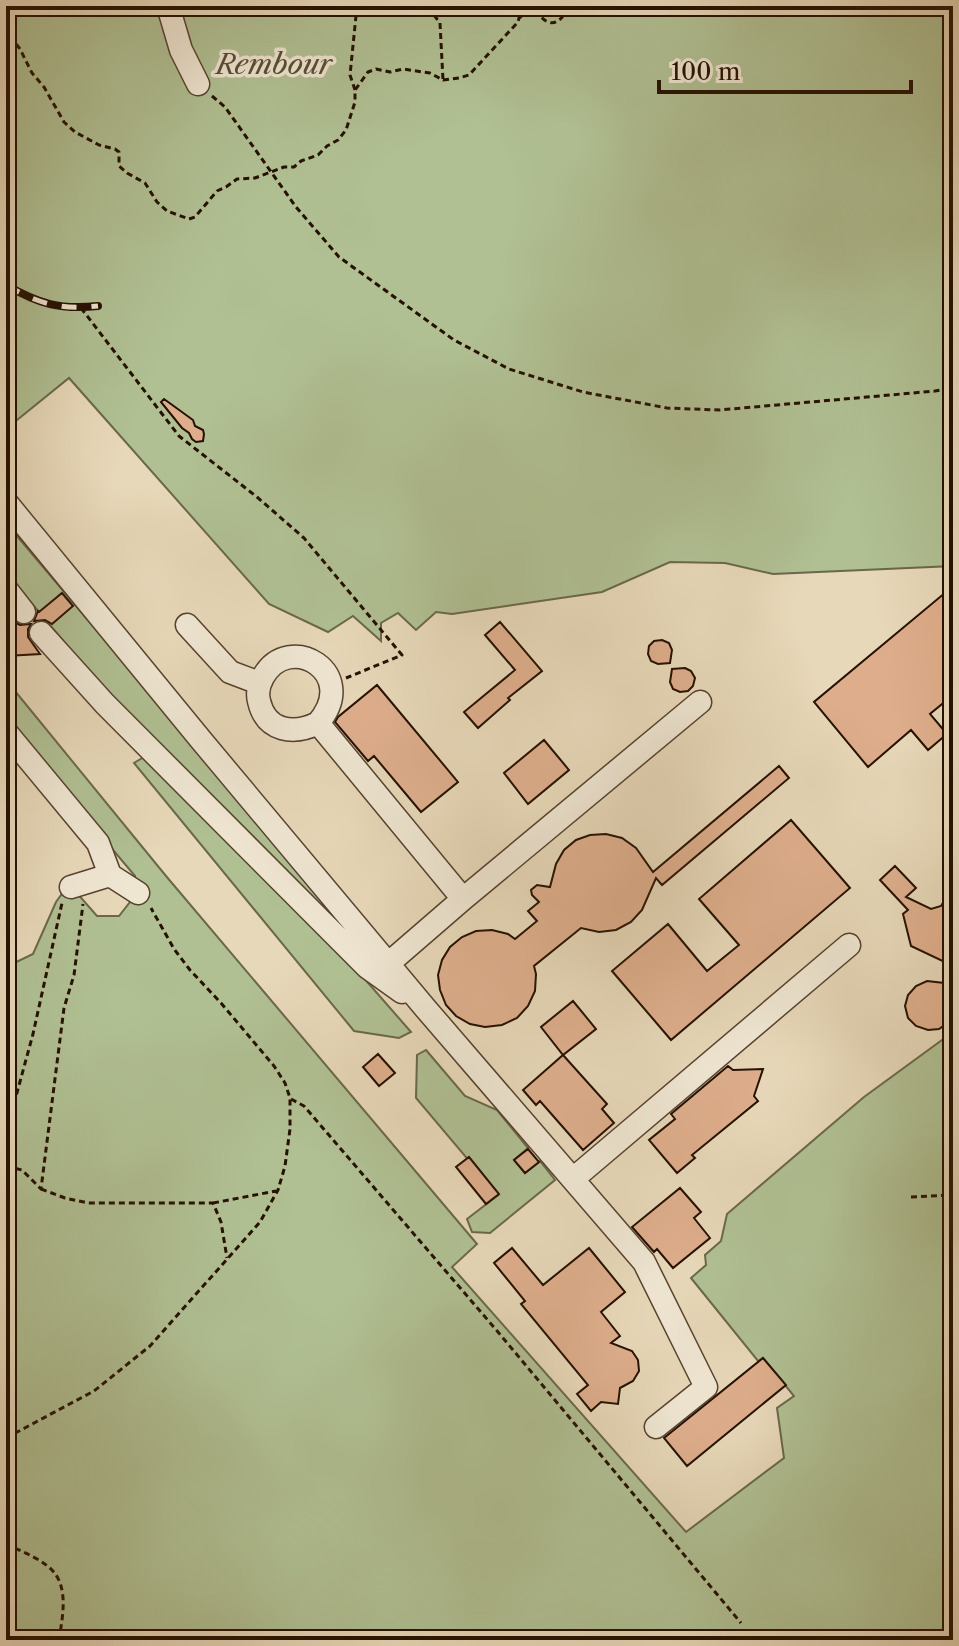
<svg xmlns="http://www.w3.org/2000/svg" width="959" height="1646" font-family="'Libre Caslon Text',serif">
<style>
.green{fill:#b0c093;stroke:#6a684a;stroke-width:2}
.building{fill:#deae8c;stroke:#251002;stroke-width:2}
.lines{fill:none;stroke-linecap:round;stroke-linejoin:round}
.minor-casing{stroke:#564230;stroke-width:25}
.path{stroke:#251002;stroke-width:3;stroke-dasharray:6 4;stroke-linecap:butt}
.minor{stroke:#efe6d2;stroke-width:22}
.rail-casing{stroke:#251002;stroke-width:8}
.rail{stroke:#efe6d2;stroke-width:5;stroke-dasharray:15;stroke-linecap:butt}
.labels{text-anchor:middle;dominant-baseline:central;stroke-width:7;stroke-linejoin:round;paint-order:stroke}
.park-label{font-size:28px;font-style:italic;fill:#564e35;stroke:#efe6d2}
</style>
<rect width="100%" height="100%" fill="#e7d8b9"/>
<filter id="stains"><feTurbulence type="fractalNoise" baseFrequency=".0025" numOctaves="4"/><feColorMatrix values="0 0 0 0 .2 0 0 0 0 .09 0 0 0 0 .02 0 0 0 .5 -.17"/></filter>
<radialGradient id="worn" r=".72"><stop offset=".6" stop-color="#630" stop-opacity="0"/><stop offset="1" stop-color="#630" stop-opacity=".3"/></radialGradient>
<path class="green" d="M6,6H953V566L773,574L725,563L670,562L602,592L452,614L436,612L416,630L398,613L381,623V641L353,616L328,632L269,604L69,378L6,429V382L16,373L6,361Z
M6,523L233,792L376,959L371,962L108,694L6,573Z
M6,680L166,876L477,1244L452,1267L686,1532L784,1458L777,1408L794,1396L763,1358L758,1361L691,1278L706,1265L705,1255L721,1241L727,1214L864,1097L953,1032V1042L950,1044H953V1640H6V967L33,954L56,902L69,884L97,916H119L137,893L135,876L6,723Z
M144,757L363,977L411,1032L399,1038L354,1031L134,763Z
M426,1050L465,1096L497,1110L528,1148L514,1160L525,1173L540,1161L555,1180L490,1233L472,1232L467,1219L498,1195L416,1098L417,1055Z"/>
<path class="building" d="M164,399L193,420L195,426L203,430L204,434L203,441L196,442L192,439L189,433L182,428L161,402Z
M946,592L953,599V695L930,714L947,734L928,750L911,730L868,767L814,702Z
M62,593L73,606L52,624L45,620L34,621L38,611L39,612Z
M12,621L20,625L31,624L28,629V637L40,654L6,656V622Z
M500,622L542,671L508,698L510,700L478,728L464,712L515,670L485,635Z
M662,640L669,643L672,650L670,663L658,664L651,661L648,654L649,646L654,641Z
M685,668L691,671L695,678L693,686L688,691L680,692L673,689L670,682L672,669Z
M377,685L458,782L421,812L374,756L368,761L335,722L338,717Z
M544,740L569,770L528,804L504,773Z
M779,766L789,778L662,885L656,878L642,910L631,922L616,930L599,932L581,928L534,966L536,974L535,991L528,1006L517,1018L502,1025L485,1027L470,1024L456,1016L446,1005L440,990L438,975L442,960L450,947L462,937L476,931L492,930L508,934L515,939L537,921L528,911L539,902L532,895L531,890L537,885L550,887L556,864L564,850L576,840L590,835L606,834L622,838L636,848L653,872Z
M791,820L850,888L671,1040L612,971L668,924L707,971L739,945L699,899Z
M895,866L916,888L906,897L931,909L941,906L953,886V966L911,946L903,914L908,910L880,880Z
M927,981L953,984V1014L949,1022L939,1029L928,1030L916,1026L908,1018L905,1006L908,995L916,986Z
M573,1001L596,1029L563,1055L541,1027Z
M378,1054L395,1073L379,1086L363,1067Z
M563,1055L607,1104L602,1109L614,1123L583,1150L540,1101L536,1105L523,1090Z
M728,1066L733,1070L763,1069L754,1096L758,1101L692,1155L695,1158L677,1173L649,1140L675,1119L671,1114Z
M528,1149L539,1162L525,1173L514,1160Z
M469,1157L499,1194L486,1204L456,1167Z
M680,1188L701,1212L694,1218L710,1238L673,1268L657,1249L654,1252L632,1227Z
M512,1248L543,1285L589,1248L625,1292L601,1312L620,1336L611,1343L632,1351L638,1360L639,1371L633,1381L620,1388L618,1404L601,1402L591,1411L577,1394L588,1385L521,1304L525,1301L494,1263Z
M763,1358L786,1385L687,1466L664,1438Z"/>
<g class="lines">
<g class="minor-casing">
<path id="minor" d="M168,6L181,50L198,84
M6,502L201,740L426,1009L644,1262L706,1387L656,1427
M6,589L24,612
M187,625L230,672L259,683
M41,633L105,704L367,967L402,992
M318,723C361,673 289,630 263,677C259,684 257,693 259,701C266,732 294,735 318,723L463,899
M6,732L98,843L110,875L71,887
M110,875L138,893
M389,963L463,899L700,702
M573,1179L849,945"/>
</g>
<path class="path" d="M8,6L11,37L20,49L32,73L44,87L64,122L75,132L99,145L115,149L119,152V166L127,173L145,183L157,202L167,211L189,219L195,217L217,191L226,187L237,179L255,178L284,167H294L301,161L318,155L327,146L338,140L346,130L355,102V90L368,72L376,69L390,72L403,69L430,73L443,80L459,78L469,75L518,22L519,18L526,13L533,11L538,13C550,30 562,23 568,6
M431,6V11L440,23L443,80
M355,90L350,75L357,6
M212,96L225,107L296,207L339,257L454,340L509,369L583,392L667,408L720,410L935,391L953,388
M81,308L179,436L257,497L304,538L402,655L346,678
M291,1099L304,1106L498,1332L741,1623
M6,1133L33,1034L62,903
M6,1166L22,1170L41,1189L64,1008L74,975L83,904
M41,1189L65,1198L88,1203H213L221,1222L227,1258
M911,1197L953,1195
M213,1203L276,1191
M6,1438L94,1391L150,1346L260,1222L278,1190L285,1166L290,1129V1098L285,1083L274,1066L221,1003L190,970L174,949L151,908
M6,1544C22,1552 46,1560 56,1575C68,1593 62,1620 59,1640"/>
<use href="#minor" class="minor"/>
<g class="rail-casing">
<path id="rail" d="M6,285C39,304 60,310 98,306"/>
</g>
<use href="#rail" class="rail"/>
</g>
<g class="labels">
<g class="park-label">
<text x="274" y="64">Rembour</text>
</g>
</g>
<rect width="959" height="1646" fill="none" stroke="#e7d8b9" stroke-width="32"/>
<rect x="8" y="8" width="943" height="1630" fill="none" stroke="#251002" stroke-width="4"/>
<rect x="16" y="16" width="927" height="1614" fill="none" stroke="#251002" stroke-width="2"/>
<path d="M659 80v12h252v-12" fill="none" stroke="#251002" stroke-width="4"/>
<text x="671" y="80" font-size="24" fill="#251002" stroke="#efe6d2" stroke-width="6" paint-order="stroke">100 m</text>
<rect width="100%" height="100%" filter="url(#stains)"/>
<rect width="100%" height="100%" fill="url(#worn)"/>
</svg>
